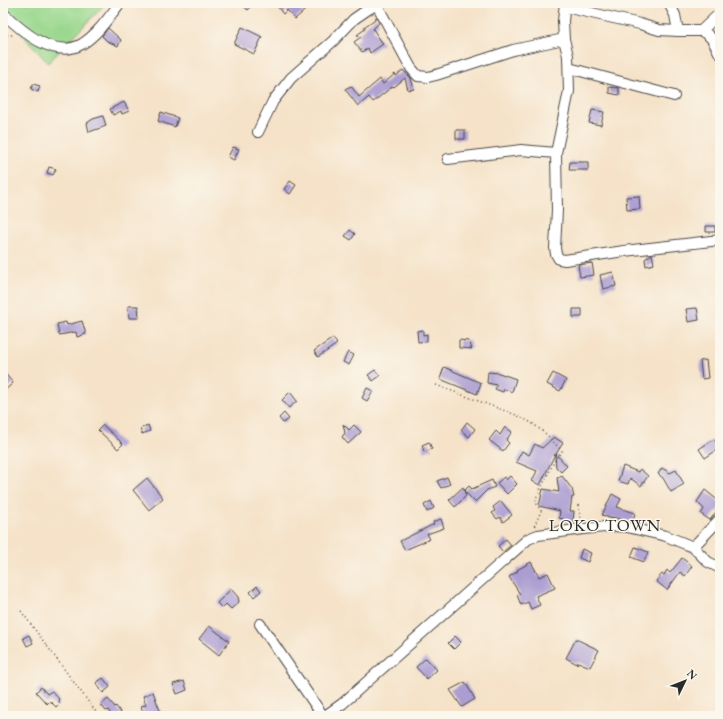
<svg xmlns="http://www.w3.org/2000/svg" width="723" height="719" font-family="'EB Garamond',serif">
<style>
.green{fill:#98d78c;stroke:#62815c}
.building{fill:#ab9dd2}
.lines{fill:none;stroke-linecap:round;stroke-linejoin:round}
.street-casing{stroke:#494643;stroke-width:12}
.path{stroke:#494643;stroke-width:1.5;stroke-dasharray:1 3;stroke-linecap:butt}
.street{stroke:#fff;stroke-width:10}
.labels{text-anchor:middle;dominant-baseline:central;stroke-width:3;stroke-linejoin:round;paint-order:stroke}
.neighbourhood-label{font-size:17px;letter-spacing:1px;fill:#2b2b2b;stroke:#fbf7ec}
</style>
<rect width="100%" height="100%" fill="#fbf7ec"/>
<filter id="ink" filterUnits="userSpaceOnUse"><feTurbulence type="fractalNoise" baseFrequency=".025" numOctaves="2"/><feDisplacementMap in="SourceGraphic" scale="8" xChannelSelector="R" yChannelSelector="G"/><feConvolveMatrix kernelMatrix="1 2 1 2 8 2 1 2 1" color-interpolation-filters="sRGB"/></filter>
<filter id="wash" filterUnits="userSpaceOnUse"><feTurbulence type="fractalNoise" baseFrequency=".012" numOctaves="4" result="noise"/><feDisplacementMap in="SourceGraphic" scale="16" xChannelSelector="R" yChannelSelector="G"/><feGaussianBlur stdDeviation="0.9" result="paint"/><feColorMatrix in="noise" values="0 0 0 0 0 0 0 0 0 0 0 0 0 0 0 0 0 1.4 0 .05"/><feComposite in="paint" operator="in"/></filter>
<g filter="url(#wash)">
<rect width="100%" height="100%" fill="#f5e2c8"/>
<path class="green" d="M3,3H106L48,63L3,13Z"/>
<g id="blocks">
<path class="building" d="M240,3H255L248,10Z
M275,3H313L295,19L287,10L283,14Z
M376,17L379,23L373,29L383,44L370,53L368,48L362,52L354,42L361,37L357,35L365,29L364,27L374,20Z
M242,27L262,37L254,54L234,44Z
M108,28L121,40L118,46L107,41L102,36Z
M403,70L411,78L414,89L408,90L405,78L394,87L393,86L373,102L369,97L358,106L345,89L351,86L359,97L380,79L383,84L395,74L396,76Z
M33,84L40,86L38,92L31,89Z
M609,87L619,88V95L609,93Z
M124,102L129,111L122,114L121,111L113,115L110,109Z
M592,110L604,112L601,125L589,123Z
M161,112L178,118L175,127L158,121Z
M103,116L106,126L89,132L87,123L93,119Z
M456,130H465V139H456Z
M233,147L239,149L234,160L228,157Z
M570,162H588V170H569Z
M49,167L56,169L53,175L47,173Z
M290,181L296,185L290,194L284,189Z
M639,196L640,209L627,210L626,197Z
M706,226H715V232H706Z
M350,230L355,234L351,240L345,236Z
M652,254L654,264L646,266L645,259Z
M592,263L594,275L580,277L578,265Z
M613,272L616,286L603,289L600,275Z
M128,306H138L139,318H129Z
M697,308L699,320L688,322L686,309Z
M573,309H582V317H573Z
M82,321L86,334L77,337L76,332L59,335L57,324L66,322L67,325Z
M423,330V335L427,334V341L418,342L417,331Z
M333,338L337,344L318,357L314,351Z
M459,340L469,341L472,349L459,348Z
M348,352L354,355L349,365L343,362Z
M706,360L708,378L702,379L700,361Z
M444,367L481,383L477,394L440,379Z
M375,370L380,376L373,381L368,375Z
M3,371L13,383L3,392Z
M488,372L499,373L516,379L512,392L504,389L503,392L495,389L497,385L487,383Z
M553,373L566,380L560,391L547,384Z
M367,388L373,391L367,401L362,398Z
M290,392L297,401L289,408L282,400Z
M284,413L289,419L283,423L279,418Z
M467,422L475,429L469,437L461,430Z
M343,424L349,430L354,425L361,432L348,444L342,437L345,433Z
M103,425L123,444L118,449L98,430Z
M148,425L150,431L142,434L140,429Z
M505,427L512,432L506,440L509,443L503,451L489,440L496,431L500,435Z
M554,437L563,443L556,454L567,466L561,472L556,467L555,454L540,485L532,481L537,471L516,462L522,451L529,455L535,444L542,448Z
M714,439L720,448L705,458L699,449Z
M429,442L432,449L424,452L422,445Z
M623,466L638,472L640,469L648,476L641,486L630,478L628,484L618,481Z
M662,468L670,473L676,470L684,484L671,492L663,478L658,474Z
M510,476L517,484L507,494L497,483L504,477L506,480Z
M562,476L572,489L574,497H572L570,511H574L573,522L563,520V519L559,518L560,511L539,506L543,489L559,492L557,478Z
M447,477L450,484L441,488L437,481Z
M147,478L163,498L149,510L133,490Z
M492,480L495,487L487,490L475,502L464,491L469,486L472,489Z
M463,487L466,496L455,507L449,500Z
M705,490L720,502V507L710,520L701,514L704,509L697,502Z
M612,494L621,499L617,507L635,513L633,522L612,517V519L602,515Z
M431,501L434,508L427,512L424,505Z
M501,501L512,515L503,522L500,517L497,519L492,513L495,511L493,507Z
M441,519L444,528L427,534L430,539L405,550L400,541L434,524L433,522Z
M506,539L511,545L503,552L498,546Z
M635,547L648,552L644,562L631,557Z
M582,549L591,553L588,562L579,558Z
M682,558L692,566L685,576L680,572L667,590L656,581L662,574L664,575L667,570L670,573Z
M531,562L539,577L548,573L555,588L536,596L540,605L531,609L528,602L521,605L517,595L520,594L509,577L518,571L517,570Z
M257,586L261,591L254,597L250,592Z
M231,589L238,597L239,602L231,609L226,604L222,608L217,603Z
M209,626L229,641L219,655L199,639Z
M29,635L33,643L27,646L23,638Z
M455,636L461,642L454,649L448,643Z
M576,639L599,650L590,667L578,662L577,664L566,658Z
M426,658L437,670L427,679L416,667Z
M103,678L110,687L103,693L96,683Z
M184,681L187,690L177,694L173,684Z
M465,682L475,699L462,707L450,690Z
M41,687L47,694L52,691L59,699L58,700L60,703L56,707L50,701L47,704L36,692Z
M153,692L162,716H144L141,706L146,705L143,696Z
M108,699L115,707L116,706L123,716H112L108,710L106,711L101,705Z"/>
</g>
</g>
<g filter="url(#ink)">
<use href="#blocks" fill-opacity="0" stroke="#494643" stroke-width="1"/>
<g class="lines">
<g class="street-casing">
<path id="street" d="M565,3L563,21L564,39L568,56L569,91L556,153L557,210L555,248L556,254L559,259L565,260L624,251L720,240
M669,3L675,15L678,31
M377,5L411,68L418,76L428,77L436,75L513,50L564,39
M565,7L640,24L659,30L678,31H701L707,34L712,39L720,54
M3,13C22,31 54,60 82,44C98,34 109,17 120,3
M701,31L720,13
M569,68L674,96
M258,132L273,101L291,78L333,41L354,19L367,10L379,3
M448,159L521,150L556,153
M693,547L720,519
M260,624L323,716
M325,716L342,704L528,539L538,535L583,529L615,526L627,527L666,536L693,547L708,562L720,568"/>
</g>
<path class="path" d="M3,35H14
M436,385L516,415L532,423L547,435L562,451L556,458L536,498L537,505L541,511L534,527
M578,505L581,519
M21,611L99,716"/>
<use href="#street" class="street"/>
</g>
</g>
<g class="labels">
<g class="neighbourhood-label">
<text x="605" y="525">LOKO TOWN</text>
</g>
</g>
<rect width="723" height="719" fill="none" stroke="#fbf7ec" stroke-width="16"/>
<g transform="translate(685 681) rotate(47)" stroke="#fbf7ec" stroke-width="3" paint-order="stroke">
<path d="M0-3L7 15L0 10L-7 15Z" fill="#2b2b2b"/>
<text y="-6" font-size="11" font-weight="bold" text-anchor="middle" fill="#2b2b2b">N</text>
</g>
</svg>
